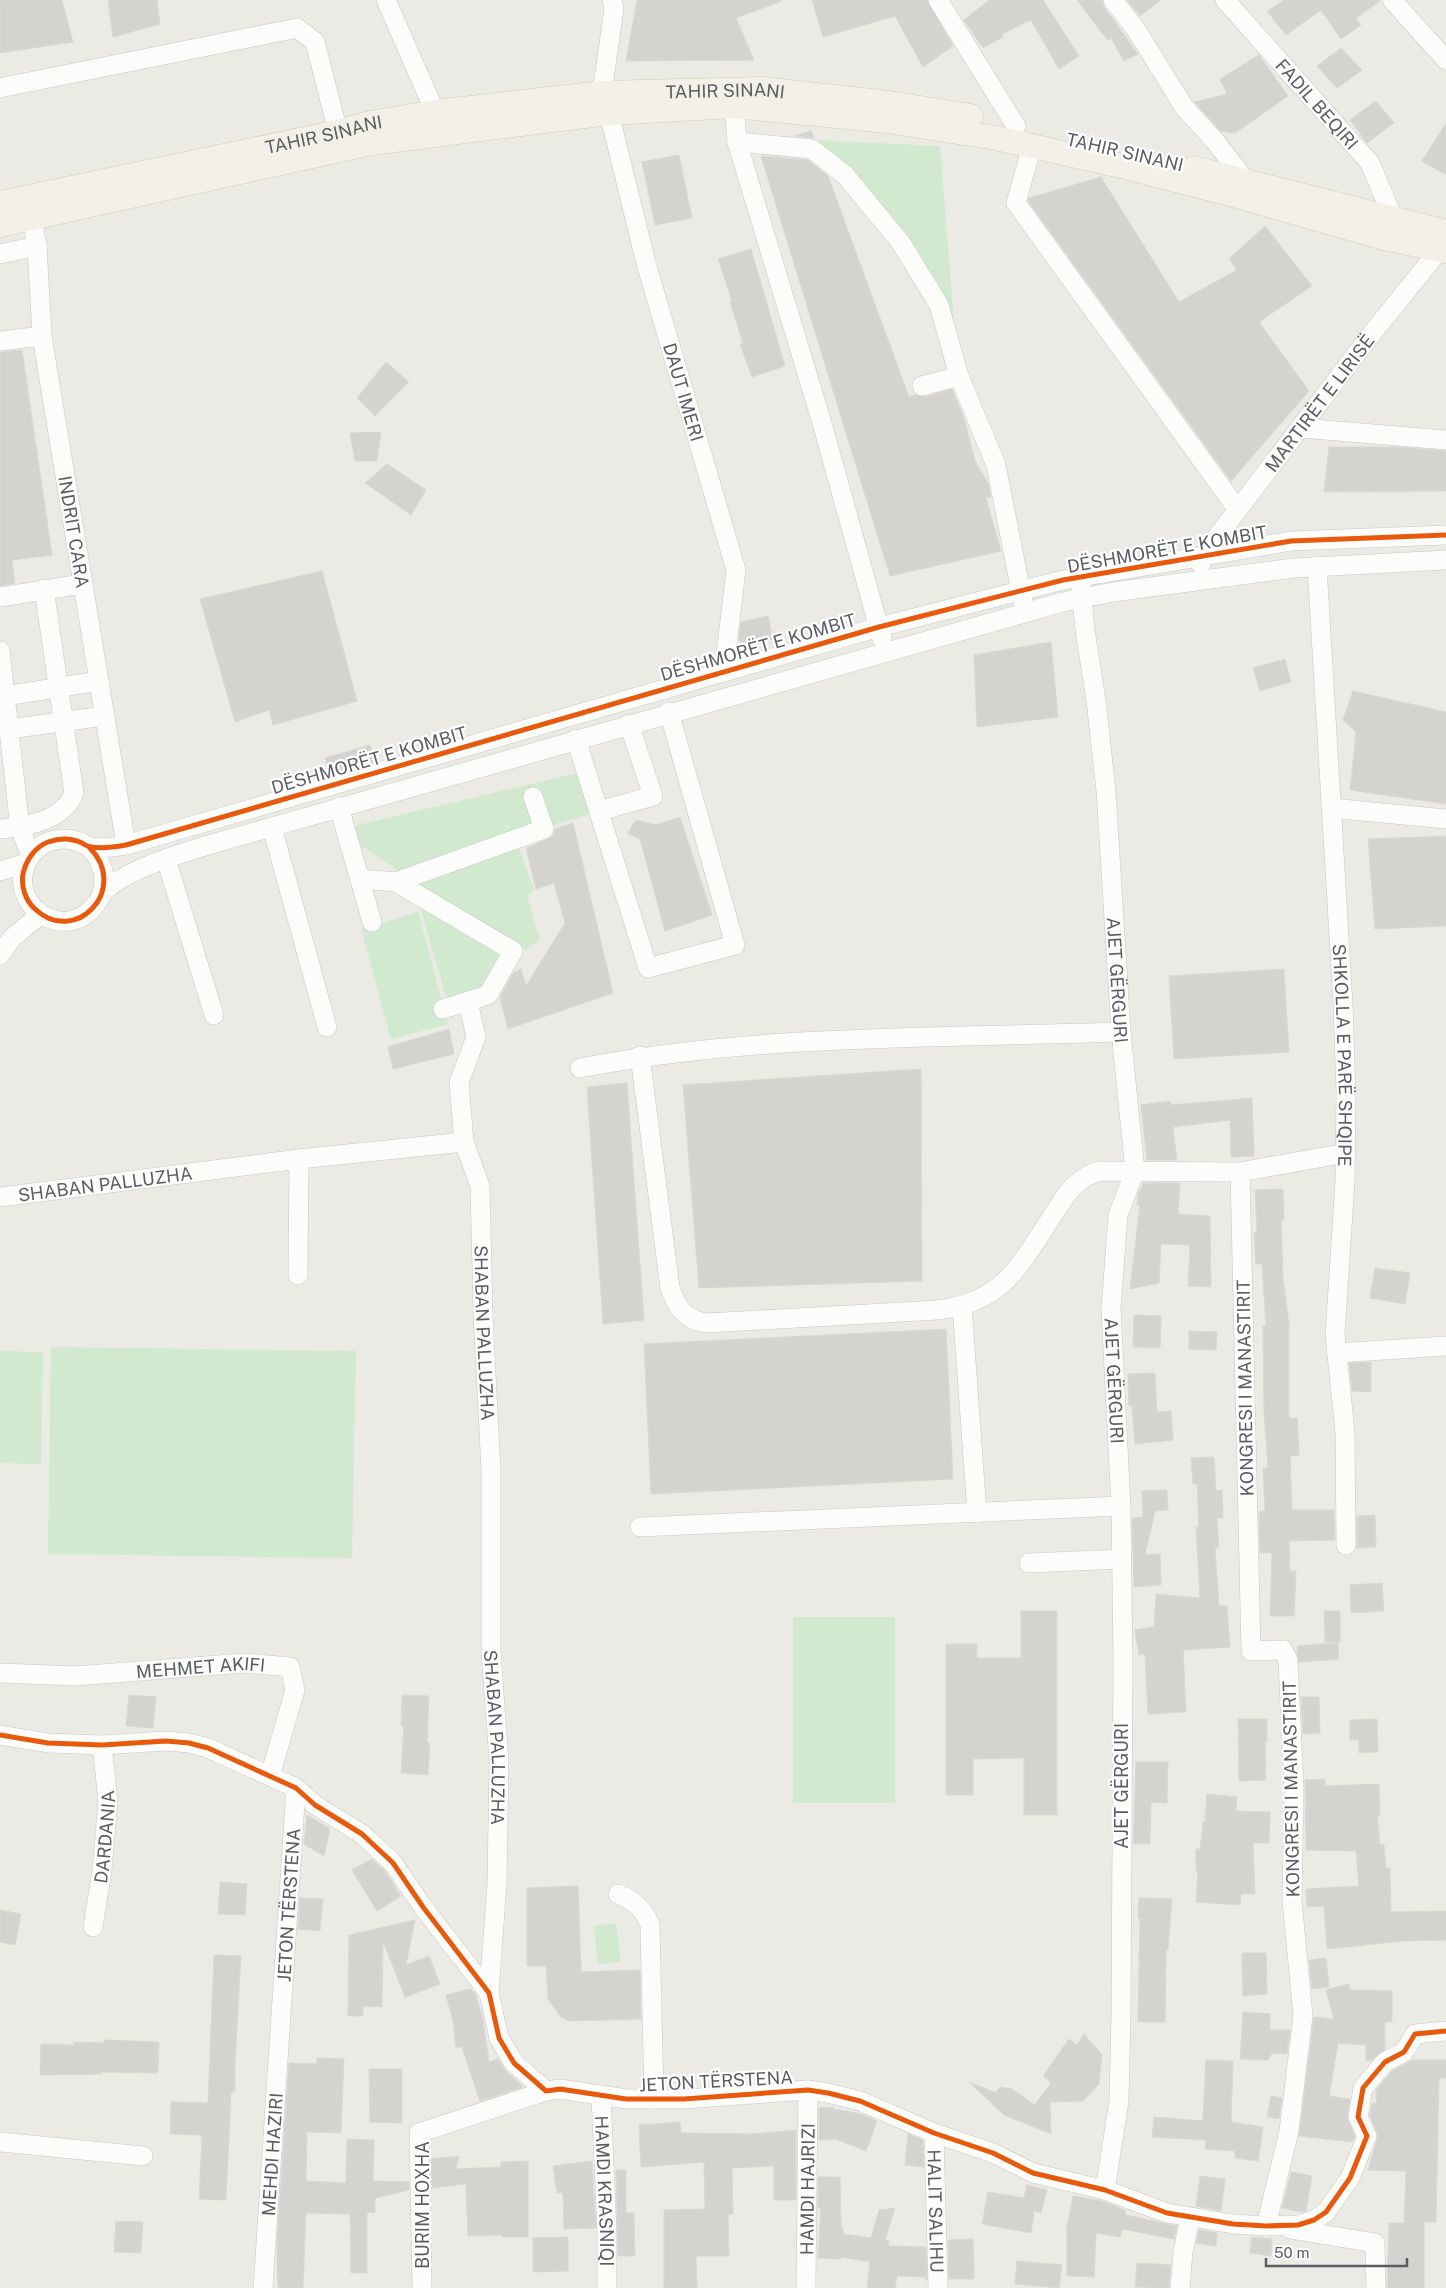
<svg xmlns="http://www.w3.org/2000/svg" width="1446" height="2288" font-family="'Public Sans',sans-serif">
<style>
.green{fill:#d1e9ce}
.building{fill:#d4d3cf;stroke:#dad8d4}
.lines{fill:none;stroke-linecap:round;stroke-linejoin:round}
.minor-casing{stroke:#c7c7c5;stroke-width:20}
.major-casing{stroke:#d4cbb0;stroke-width:25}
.minor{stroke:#fcfcfb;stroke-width:19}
.major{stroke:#f2f0e7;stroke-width:24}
.cycleway-casing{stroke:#fff;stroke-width:8}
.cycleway{stroke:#e8590c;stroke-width:5}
.labels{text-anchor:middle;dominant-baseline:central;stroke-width:4.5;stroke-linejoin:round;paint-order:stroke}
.street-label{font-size:18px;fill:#5a5e63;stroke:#fff}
</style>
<rect width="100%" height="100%" fill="#ebeae4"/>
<path class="green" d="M814,140L940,146L954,322Z
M578,773L590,814L399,871L337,830Z
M518,845L534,890L527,896L540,939L526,950L410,881Z
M420,906L507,954L486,989L447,1000Z
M418,912L448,1024L391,1039L361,929Z
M51,1347L356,1351L352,1558L48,1554Z
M0,1351L43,1352L41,1464L0,1463Z
M793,1617H895V1803H793Z
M616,1923L621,1962L598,1964L594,1926Z"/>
<path class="building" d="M0,0H62L73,42L0,53Z
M108,0H157L160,24L113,37Z
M637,0H781L782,1L736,18L754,60L626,61Z
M812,0H927L953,46L923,67L895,16L823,37Z
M989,0H1043L1079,56L1059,69L1031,20L1002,34L1003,37L983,48L964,20Z
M1077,0H1102L1104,7L1138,54L1124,61L1111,38L1108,41Z
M1127,0H1161L1140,16Z
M1284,0H1381L1356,18L1361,25L1341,39L1321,10L1286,35L1267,11Z
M1341,48L1362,70L1337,88L1317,66Z
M1259,55L1288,96L1235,133L1221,131L1194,102L1227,94L1220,79Z
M1376,101L1394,123L1367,143L1350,120Z
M1446,123V175L1422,161Z
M811,131L814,138L794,136Z
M679,155L692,218L655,225L642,162Z
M761,156L808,160L828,176L909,397L916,395L925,397L952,389L964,418L975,461L988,483L991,497L986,498L1001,551L890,576Z
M1101,177L1179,302L1237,270L1229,259L1265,226L1312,286L1259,322L1309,391L1231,481L1028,201L1029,198Z
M751,249L785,366L752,377L740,344L743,343L730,302L732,301L718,259Z
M22,350L52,555L12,560L15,583L0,586V352Z
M386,362L409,382L375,416L357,398Z
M381,432L377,461H355L350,433Z
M1329,447H1397L1446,451V491L1324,492Z
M387,464L426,490L411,515L365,483Z
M322,571L357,701L273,725L269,710L235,722L200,599Z
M768,616L773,639L741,645L739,638L741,622Z
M1051,642L1058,717L977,727L974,655Z
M1285,659L1291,682L1260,691L1253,668Z
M1353,691L1446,712V804L1350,790L1356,732L1343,720Z
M370,745L374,762L330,774L325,758Z
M680,817L712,915L665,931L640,839L628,834L632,825L637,820L656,825Z
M573,823L613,993L508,1029L500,997L513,973L521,969L526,986L565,923L554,883L536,889L526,848L548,839L553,836L555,829Z
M1446,836V926L1375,929L1368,839Z
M1284,969L1289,1052L1174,1059L1169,976Z
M449,1029L454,1054L393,1069L388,1047Z
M921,1069L922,1281L699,1288L683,1085Z
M627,1083L644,1320L603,1324L587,1087Z
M1252,1098L1254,1156L1231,1157L1230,1120L1173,1127L1177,1160H1147L1141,1105L1170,1101L1171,1105Z
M1144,1183H1180L1178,1214L1210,1216L1211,1287L1188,1286L1190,1245L1161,1244L1159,1283L1130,1289L1140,1205H1137L1138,1194Z
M1283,1189L1284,1220H1281L1283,1277L1289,1326V1419L1297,1418L1299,1455L1290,1456L1292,1510H1334L1335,1540L1289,1541L1290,1571H1296L1294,1616H1270L1272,1553H1260L1259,1512L1265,1511L1263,1468H1268L1264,1410L1263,1326H1266L1262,1264H1256L1254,1233H1257L1255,1190Z
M1375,1268L1410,1273L1405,1304L1370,1298Z
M1134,1315L1161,1316L1160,1348L1133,1347Z
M946,1329L953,1479L651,1494L644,1344Z
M1189,1331L1217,1332L1216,1350L1189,1349Z
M1371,1362V1392L1352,1391L1349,1363Z
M1155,1373L1157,1412L1171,1411L1173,1440L1135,1444L1132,1406H1129L1128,1374Z
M1214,1457L1216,1491L1222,1490L1223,1518H1217L1219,1548H1215L1219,1606H1227L1230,1647L1183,1650L1186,1712L1148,1714L1145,1654L1139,1655L1135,1630L1154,1627L1156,1594L1200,1598L1196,1527H1199L1197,1484H1193L1191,1458Z
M1167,1490L1168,1510L1155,1511L1145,1555L1160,1554L1161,1585L1134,1587L1132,1518L1143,1517L1142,1491Z
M1375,1515L1376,1547L1357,1548V1516Z
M1382,1583L1384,1611L1351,1613L1350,1585Z
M1021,1611H1057V1815H1024V1758L973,1759V1795H946V1644H977V1658H1021Z
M1324,1611H1340V1642H1325Z
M1338,1643L1339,1659L1299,1662L1297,1653L1298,1646Z
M129,1695L156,1697L153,1728L126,1726Z
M402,1695L429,1696L427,1743H430L428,1775L401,1773L404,1726H401Z
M1301,1697H1319L1320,1733L1303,1734Z
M1238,1719H1267V1742H1265L1266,1780L1239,1781Z
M1377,1719L1378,1752L1359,1753V1740H1350V1720Z
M1136,1762H1168L1167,1803L1151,1802L1150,1844H1133Z
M1325,1779V1786L1379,1784L1380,1815H1377L1380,1845L1384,1844L1386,1868H1390L1391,1912L1446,1911V1940L1403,1941L1327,1949L1324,1906L1307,1907L1306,1889L1359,1886L1356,1851L1306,1850L1305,1780Z
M1207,1794L1237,1797L1236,1811L1270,1812L1269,1843H1253L1255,1894H1241L1240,1905L1196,1902L1198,1871H1196V1849H1200L1203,1822H1205Z
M307,1815L330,1829L324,1856L304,1844Z
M372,1859L384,1870L401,1896L377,1911L352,1870Z
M220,1882L247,1884L245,1915L218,1914Z
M578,1886L581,1972L640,1970L641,2019L568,2021L560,2016L548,1999L546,1966H527V1888Z
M300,1898L323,1899L320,1931L298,1929Z
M1139,1898L1172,1899L1168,1950H1166L1165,2022H1138L1140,1918H1138Z
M0,1910L21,1914L15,1945L0,1942Z
M415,1920L406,1965L429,1956L440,1984L405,1997L383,1941L382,2007L363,2006V2016H348L349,1935Z
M1242,1953H1266L1267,1994L1243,1996Z
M214,1955L241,1956L235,2061V2092H231L226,2200L199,2199L202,2135L170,2134L171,2102L208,2103Z
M1326,1958L1329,1987L1312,1989L1309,1960Z
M1349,1984L1350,1990L1392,1991V2022H1385V2049L1372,2060L1366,2061V2045L1338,2043L1329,2096L1350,2099L1347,2116L1355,2136L1352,2142L1299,2136L1314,2017L1334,2019L1326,1990Z
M471,1989L476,1995L483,2020L489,2062L498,2059L506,2071L523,2087L480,2101L462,2047H456L453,2021L446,1995Z
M1243,2012L1270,2014V2030H1290L1287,2054L1272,2053L1268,2060L1240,2059Z
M1084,2034L1102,2055L1099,2084L1083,2101L1050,2102L1051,2134L1004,2115L969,2082L996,2093L1000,2087L1012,2089L1035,2105L1051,2083L1043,2076L1069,2039L1077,2045Z
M104,2040L159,2042L158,2073L101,2072V2074L40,2075L41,2044L74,2045V2042L104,2043Z
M317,2058L344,2059L341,2133L307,2132L306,2181L346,2183L347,2139L374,2140L373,2181L409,2182V2190L375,2198V2213L367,2212V2273H351L350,2214L306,2213L303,2288H278L277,2241L289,2063L317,2064Z
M1206,2060L1233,2061L1231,2122L1263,2127L1258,2161L1235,2158V2151L1205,2149L1206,2140L1152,2137L1154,2117L1203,2121Z
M1412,2060H1446V2078H1439L1436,2222H1424V2288H1387L1389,2223H1404L1406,2171L1368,2170L1378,2136L1370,2115L1372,2103L1376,2104V2090L1392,2071Z
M369,2069H402V2123L370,2122Z
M1271,2096L1282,2098L1279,2119L1267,2117Z
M833,2107V2109L861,2114L877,2121L866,2151L836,2139L819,2140V2108Z
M680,2122L681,2133L753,2134L796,2130V2200H774V2166L732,2168L733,2214L728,2215L729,2256H696L697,2288H664V2210L705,2209L704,2162L641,2167L639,2125Z
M908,2134L923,2140L924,2167L905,2165Z
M459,2156L456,2169L501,2167V2162L528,2161V2237H502V2235L468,2236L466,2184L431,2188V2159Z
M592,2161L596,2228L564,2229L563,2192L557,2193L553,2166Z
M616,2170H626V2213H634L635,2256H618Z
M1291,2172L1312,2176L1306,2211L1302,2212L1282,2208Z
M1200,2176L1225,2179L1221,2211L1196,2206Z
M818,2177H840L841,2228H843V2234L871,2238L879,2210L895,2208L885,2240L889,2241L888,2246L926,2247L927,2280L925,2277L897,2276L895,2288H867L870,2262L841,2257V2259L818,2258L821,2208L818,2209Z
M1027,2185L1047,2190L1041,2213L1034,2211L1031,2233L982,2224L988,2192L1024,2198Z
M1073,2196L1102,2201L1125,2210L1126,2215L1177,2226L1174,2239L1122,2229L1120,2237L1096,2233L1094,2277L1067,2276V2227Z
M116,2221L143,2222L141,2253L114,2252Z
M1199,2230L1217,2233L1216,2246L1196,2243Z
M568,2237V2271L533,2272V2238Z
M1252,2237L1272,2239L1271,2256L1250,2253Z
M973,2239L974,2279H949L948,2240Z
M1017,2261L1062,2265L1059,2288L1015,2284Z
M1137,2263L1171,2265L1169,2288L1135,2287Z"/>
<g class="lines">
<g class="minor-casing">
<g id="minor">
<path d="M386,0L435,112"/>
<path d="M938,0L1016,126"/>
<path d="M1113,0L1137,31L1184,107L1215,141L1246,181"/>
<path id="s1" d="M1225,0L1370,163L1393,218"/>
<path d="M1392,0L1446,60"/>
<path d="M0,88L297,28L315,42L338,132"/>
<path d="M602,93L614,9L612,0"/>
<path d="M734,106L737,142L822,423L882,639"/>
<path id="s2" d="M609,113L646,263L736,570L724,671"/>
<path d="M737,142L812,149L845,175L901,243L939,305L959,376L922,386"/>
<path d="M1032,146L1016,203L1238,510"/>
<path id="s3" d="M32,219L37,246L42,336L126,845"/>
<path d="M0,254L37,246"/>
<path d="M0,341L42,336"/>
<path d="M959,376L996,465L1023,602"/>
<path d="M1301,428L1446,440"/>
<path id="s4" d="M1201,564V558L1373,332L1446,242"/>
<path id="s5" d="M1317,566L1343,1004L1346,1093L1345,1181L1335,1335L1345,1432L1346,1545"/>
<path id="s6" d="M1080,577L1085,630L1096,700L1106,791L1121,1032L1135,1171L1118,1215L1111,1309L1121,1506L1123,1661L1121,2013L1119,2101L1105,2190"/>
<path d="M0,597L82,584"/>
<path d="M0,651L20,828L31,856"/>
<path d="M5,696L99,681"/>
<path d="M9,729L104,716"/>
<path d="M576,739L648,968L735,945L669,712"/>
<path d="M339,807L372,922"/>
<path d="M1331,808L1446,819"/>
<path d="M599,811L653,796L629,724"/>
<path d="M272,827L327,1027"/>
<path d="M0,829C26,827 64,820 74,793L44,589"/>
<path d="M89,847C131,889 75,947 35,909C25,900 21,886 23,874C26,860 35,847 48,842C59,838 71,838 82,843C85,845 88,847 92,847C103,849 115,847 126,845L879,627L1063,580L1291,541L1446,535"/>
<path d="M166,859L214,1015"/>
<path d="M0,871L26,863"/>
<path d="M360,879L396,882L544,829L533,797"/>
<path d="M396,882L513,951L488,995L443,1009"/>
<path d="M103,892C135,861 228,840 272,827L1063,602L1113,592L1294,568L1446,560"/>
<path d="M0,955L12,938L41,914"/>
<path d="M640,1056L670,1288C677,1308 685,1320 707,1323L937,1310C1007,1302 1021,1262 1057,1209C1068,1191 1077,1179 1098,1171L1240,1172"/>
<path d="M580,1068C755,1034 942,1038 1121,1032"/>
<path d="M464,1142L459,1082L476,1037L468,1001"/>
<path id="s7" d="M0,1197L299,1159L464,1142L480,1186L483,1315L491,1470V1652L499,1761L497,1883L489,1993"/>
<path d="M298,1275L299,1159"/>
<path d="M962,1306L977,1513"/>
<path d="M1337,1353L1446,1346"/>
<path d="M640,1527L1121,1506"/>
<path d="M1029,1563L1121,1559"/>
<path id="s8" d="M0,1673L75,1676L244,1663L290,1667L295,1690L270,1776"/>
<path d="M0,1735L48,1743L102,1745L166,1741L189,1743L208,1748L296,1788L315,1805L362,1834L393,1863L423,1907L489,1993L499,2038L514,2063L546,2091L560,2089L626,2099H684L808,2090L828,2093L860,2101L934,2133L993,2153L1033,2173L1105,2190L1167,2213L1233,2224L1266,2226L1298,2225L1314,2220L1326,2212L1350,2178L1367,2136L1358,2117L1363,2088L1385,2062L1404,2052L1415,2034L1446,2031"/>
<path d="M618,1894C634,1900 644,1909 650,1925L654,2099"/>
<path id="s9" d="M93,1927L102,1870L108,1801L102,1745"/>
<path id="s10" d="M601,2095L607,2233V2288"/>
<path id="s11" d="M934,2133L938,2288"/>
<path d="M0,2142L143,2156"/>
<path d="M1266,2226L1289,2131L1303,2016L1292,1900L1294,1789L1288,1660L1283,1650L1251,1651L1240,1172L1346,1153"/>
<path d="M1290,2229L1375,2243L1376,2288"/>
<path id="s12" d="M263,2288L296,1788"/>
<path d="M422,2288L419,2133L546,2091"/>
<path id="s13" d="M806,2288L808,2090"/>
<path d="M1180,2288L1183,2252L1190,2218"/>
</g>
</g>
<g class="major-casing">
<g id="major">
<path d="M1193,168L1446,232"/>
<path id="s14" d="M0,203L338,132L370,123L435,112L602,93L762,89L889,103L971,116"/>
<path d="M0,225L371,143L609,113L734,106L887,121L996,138L1121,166L1237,196L1384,238L1446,251"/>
</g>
</g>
<use href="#minor" class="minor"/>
<use href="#major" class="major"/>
<g class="cycleway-casing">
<path id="cycleway" d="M89,847C131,889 75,947 35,909C25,900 21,886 23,874C26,860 35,847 48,842C59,838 71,838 82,843C85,845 88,847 92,847C103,849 115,847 126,845L879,627L1063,580L1291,541L1446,535
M0,1735L48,1743L102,1745L166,1741L189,1743L208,1748L296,1788L315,1805L362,1834L393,1863L423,1907L489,1993L499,2038L514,2063L546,2091L560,2089L626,2099H684L808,2090L828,2093L860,2101L934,2133L993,2153L1033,2173L1105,2190L1167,2213L1233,2224L1266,2226L1298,2225L1314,2220L1326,2212L1350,2178L1367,2136L1358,2117L1363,2088L1385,2062L1404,2052L1415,2034L1446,2031"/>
</g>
<use href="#cycleway" class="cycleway"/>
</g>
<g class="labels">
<g class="street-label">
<text stroke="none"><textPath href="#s14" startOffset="736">TAHIR SINANI</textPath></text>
<text stroke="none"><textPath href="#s1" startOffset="139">FADIL BEQIRI</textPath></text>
<text stroke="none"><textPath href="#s14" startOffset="331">TAHIR SINANI</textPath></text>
<text transform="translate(1125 152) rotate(13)">TAHIR SINANI</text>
<text stroke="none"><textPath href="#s2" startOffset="289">DAUT IMERI</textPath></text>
<text stroke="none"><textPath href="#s4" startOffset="201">MARTIRËT E LIRISË</textPath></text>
<text stroke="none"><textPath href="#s3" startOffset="316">INDRIT CARA</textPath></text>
<text transform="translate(1167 549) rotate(-10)">DËSHMORËT E KOMBIT</text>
<text transform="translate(758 647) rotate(-16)">DËSHMORËT E KOMBIT</text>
<text transform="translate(369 760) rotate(-16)">DËSHMORËT E KOMBIT</text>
<text stroke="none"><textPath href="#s6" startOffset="405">AJET GËRGURI</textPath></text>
<text stroke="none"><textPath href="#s5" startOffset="490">SHKOLLA E PARË SHQIPE</textPath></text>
<text stroke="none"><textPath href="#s7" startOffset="106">SHABAN PALLUZHA</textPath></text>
<text stroke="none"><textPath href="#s7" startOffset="661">SHABAN PALLUZHA</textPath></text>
<text stroke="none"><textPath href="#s6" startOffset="810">AJET GËRGURI</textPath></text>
<text transform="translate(1245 1388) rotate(-91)">KONGRESI I MANASTIRIT</text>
<text stroke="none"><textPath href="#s8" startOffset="201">MEHMET AKIFI</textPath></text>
<text stroke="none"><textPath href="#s7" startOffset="1066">SHABAN PALLUZHA</textPath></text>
<text transform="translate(1121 1786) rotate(-90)">AJET GËRGURI</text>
<text transform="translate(1291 1789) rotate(-91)">KONGRESI I MANASTIRIT</text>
<text stroke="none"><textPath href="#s9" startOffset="91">DARDANIA</textPath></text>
<text stroke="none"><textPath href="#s12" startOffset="384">JETON TËRSTENA</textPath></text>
<text transform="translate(716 2081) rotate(-3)">JETON TËRSTENA</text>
<text stroke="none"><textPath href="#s12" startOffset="134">MEHDI HAZIRI</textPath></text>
<text stroke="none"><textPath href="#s13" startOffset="99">HAMDI HAJRIZI</textPath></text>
<text stroke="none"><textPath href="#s10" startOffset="96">HAMDI KRASNIQI</textPath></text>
<text transform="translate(422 2205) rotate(-90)">BURIM HOXHA</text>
<text stroke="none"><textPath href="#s11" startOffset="78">HALIT SALIHU</textPath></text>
</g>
</g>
<path d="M1266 2258v8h141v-8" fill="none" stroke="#5a5e63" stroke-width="2.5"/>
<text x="1274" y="2258" font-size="15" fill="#5a5e63" stroke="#ffffff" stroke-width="4" paint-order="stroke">50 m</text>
</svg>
